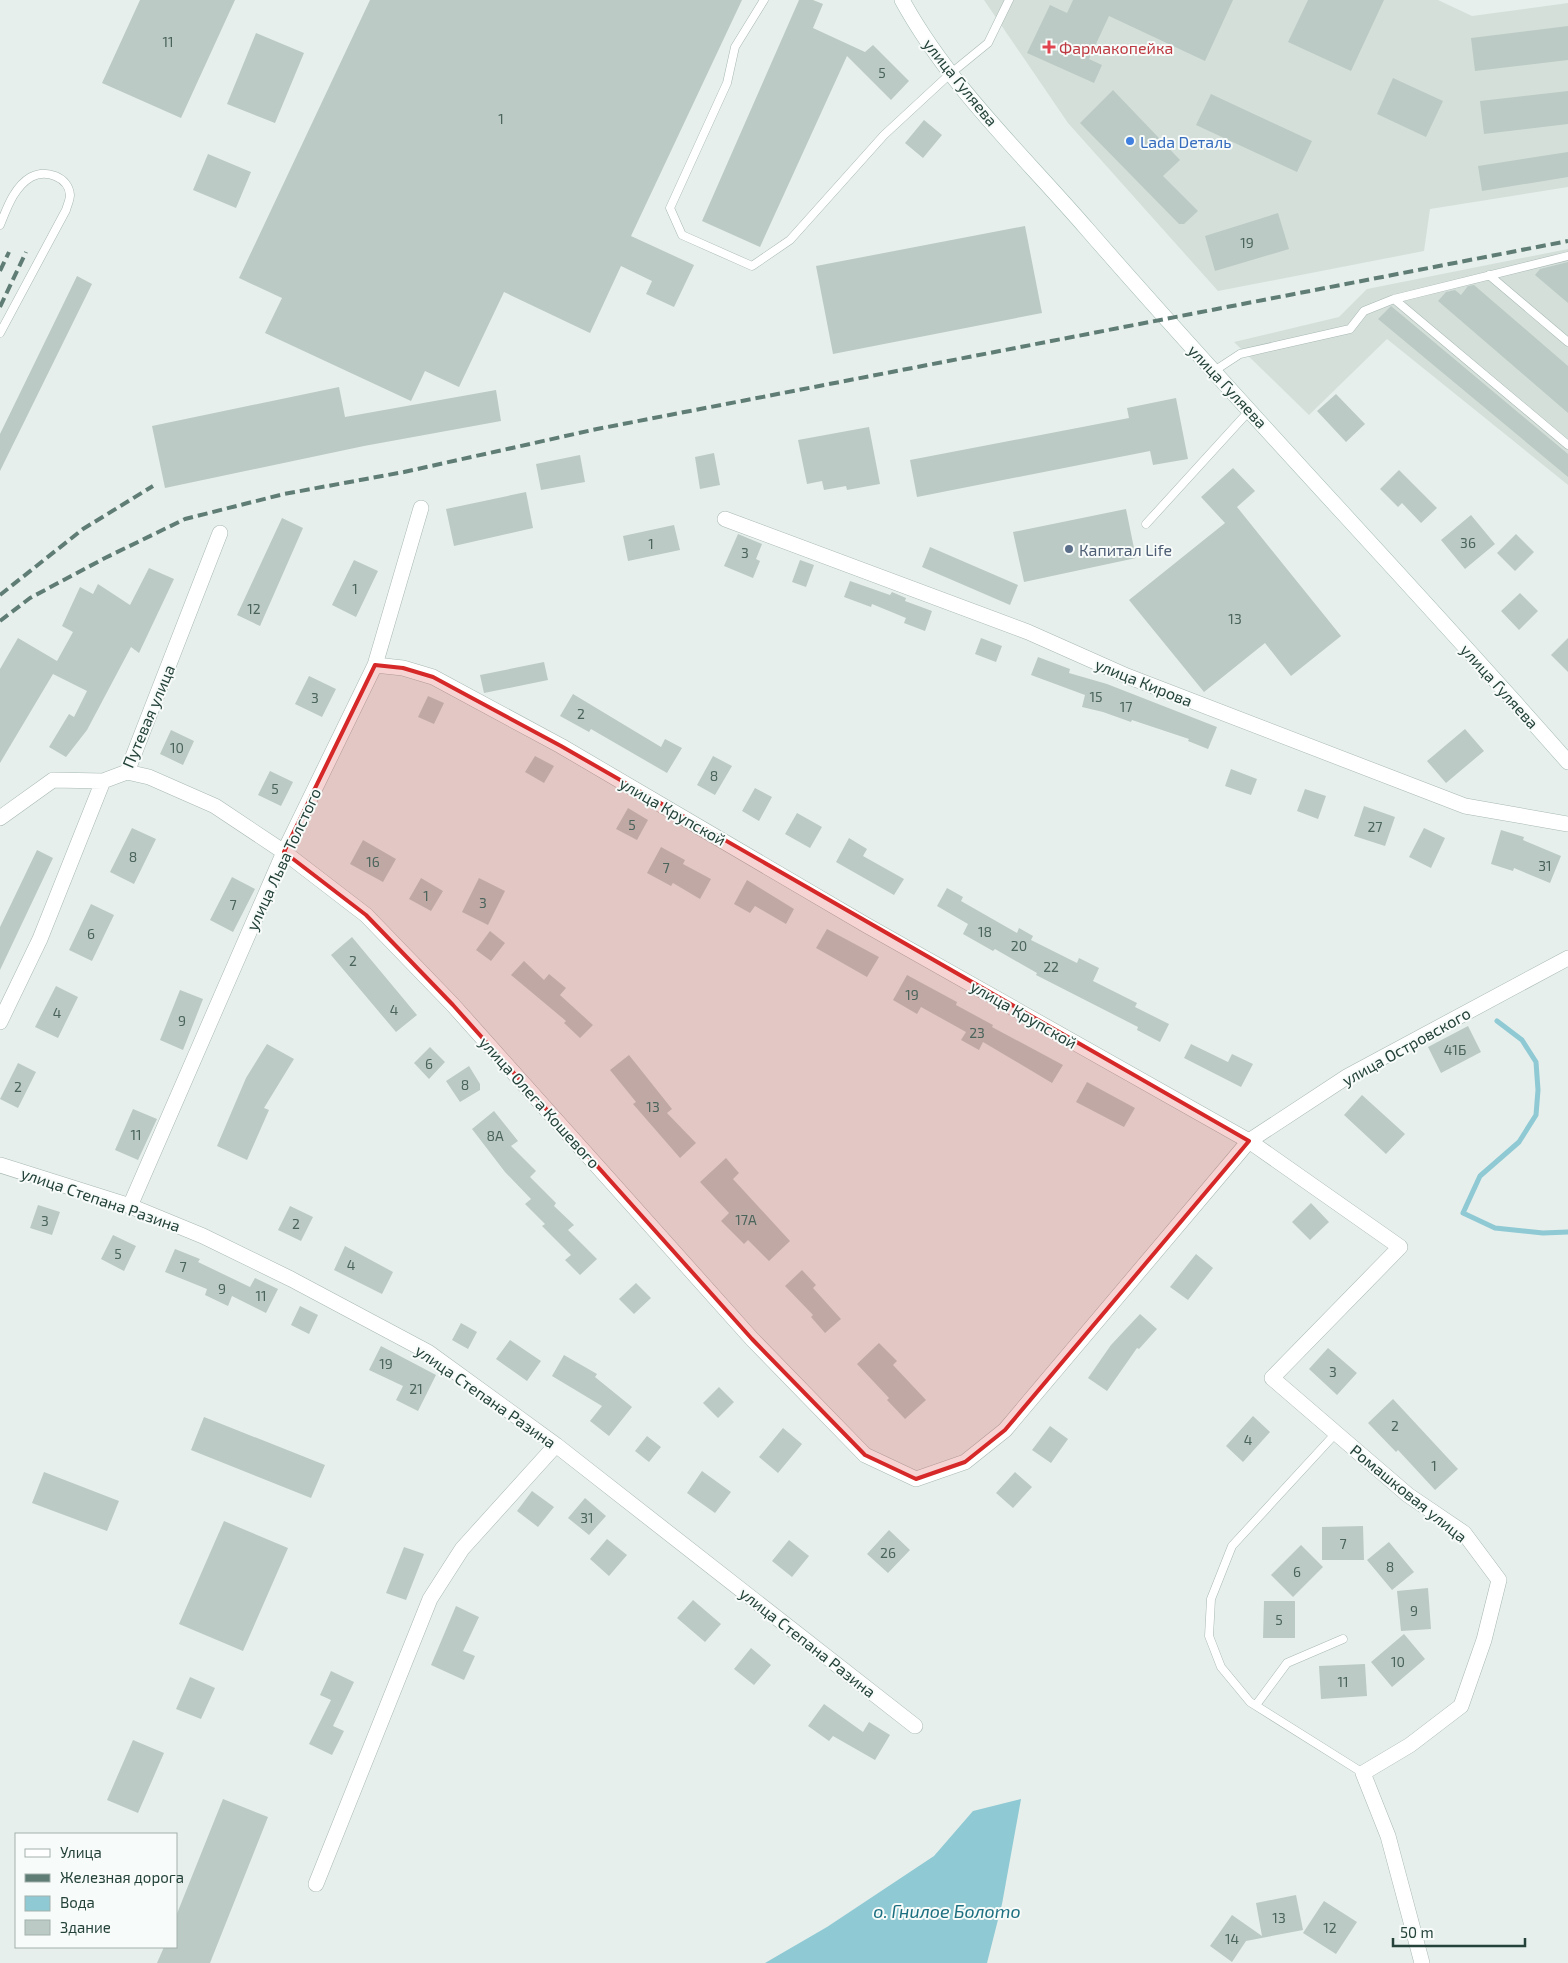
<svg xmlns="http://www.w3.org/2000/svg" width="1568" height="1963" font-family="'Exo 2',sans-serif">
<style>
.built{fill:#d4dfda}
.water{fill:#8ec9d4}
.lines{fill:none;stroke-linecap:round;stroke-linejoin:round}
.stream{stroke:#8ec9d4;stroke-width:5}
.building{fill:#bbcac4}
.lane-casing{stroke:#a8b8b2;stroke-width:9}
.street-casing{stroke:#a8b8b2;stroke-width:16}
.secondary-casing{stroke:#a4bbb3;stroke-width:16}
.lane{stroke:#fff;stroke-width:8}
.street{stroke:#fff;stroke-width:15}
.secondary{stroke:#fff;stroke-width:15}
.rail{stroke:#5f7d75;stroke-width:4;stroke-dasharray:10 5;stroke-linecap:butt}
.marked{fill:#d62828;fill-opacity:0.2;stroke:#d62828;stroke-width:4;stroke-linejoin:round}
.health-dot{fill:#e0444e;stroke:#f7fbf9;stroke-width:2}
.shop-dot{fill:#3f7fe0;stroke:#f7fbf9;stroke-width:2}
.service-dot{fill:#5c6f8a;stroke:#f7fbf9;stroke-width:2}
.labels{text-anchor:middle;dominant-baseline:central;stroke-width:4;stroke-linejoin:round;paint-order:stroke}
.number-label{font-size:14px;fill:#4a645c}
.health-label{font-size:16px;fill:#be3a42;stroke:#f7fbf9;text-anchor:start}
.street-label{font-size:16px;fill:#24423a;stroke:#f7fbf9}
.shop-label{font-size:16px;fill:#366cbe;stroke:#f7fbf9;text-anchor:start}
.service-label{font-size:16px;fill:#4e5e75;stroke:#f7fbf9;text-anchor:start}
.water-label{font-size:18px;font-style:italic;fill:#1c6f80;stroke:#f7fbf9}
</style>
<rect width="100%" height="100%" fill="#e6efeb"/>
<path class="built" d="M984,0H1438L1472,16L1568,3V187L1430,209L1424,251L1218,291L1068,123Z
M1568,249V485L1387,339L1309,415L1234,342L1339,317L1367,289Z"/>
<path class="water" d="M1021,1799L1002,1904L987,1963H765L827,1927L934,1856L973,1811Z"/>
<g class="lines">
<path class="stream" d="M1497,1021L1522,1040L1536,1062L1538,1090L1536,1115L1519,1142L1480,1176L1463,1213L1495,1228L1543,1233L1568,1232"/>
</g>
<path class="building" d="M140,0H235L181,118L102,83Z
M370,0H742L631,236L694,265L674,307L646,294L652,281L621,266L590,333L504,292L459,387L425,371L411,401L265,333L282,298L239,278Z
M799,0H813L823,4L813,28L865,52L873,45L909,81L891,100L847,56L760,247L702,221Z
M1073,0H1233L1205,61L1109,16L1089,59L1102,65L1094,83L1027,53L1050,5L1067,13Z
M1308,0H1384L1351,71L1288,42Z
M1568,26V60L1475,71L1471,38Z
M256,33L304,53L275,123L227,104Z
M1393,78L1443,101L1426,137L1377,114Z
M1113,90L1180,160L1163,176L1198,211L1184,224H1179L1080,123Z
M1568,91V124L1484,134L1480,101Z
M1211,94L1312,141L1297,172L1196,125Z
M924,120L942,135L923,158L905,143Z
M1568,152V177L1482,191L1478,166Z
M208,154L251,172L236,208L193,190Z
M1278,213L1289,249L1215,271L1205,236Z
M1025,226L1042,313L833,354L816,266Z
M1568,262V303L1535,275L1540,269Z
M77,276L92,284L0,471V434Z
M1474,285L1568,366V413L1438,301L1446,292L1455,290L1461,295L1468,286Z
M1391,306L1568,454V477L1378,319Z
M339,387L345,417L496,390L501,421L364,446L165,488L152,426Z
M1336,394L1365,424L1346,442L1317,411Z
M1176,398L1188,459L1153,465L1150,451L917,497L910,460L1129,418L1127,408Z
M869,427L880,484L847,490L846,486L824,490L822,481L807,484L798,440Z
M714,453L720,485L700,489L695,457Z
M580,455L585,482L541,490L536,464Z
M1233,468L1255,491L1237,507L1341,636L1291,676L1265,643L1204,692L1129,600L1225,523L1201,497Z
M1399,470L1437,508L1421,523L1402,503L1398,507L1380,489Z
M526,492L533,528L454,546L446,509Z
M1126,509L1136,558L1024,582L1013,532Z
M1471,515L1495,544L1465,569L1441,540Z
M282,518L303,528L260,626L237,615Z
M674,525L680,550L628,561L623,536Z
M738,534L762,544L756,559L760,561L753,578L724,566Z
M1516,534L1534,552L1515,571L1497,553Z
M930,547L1018,585L1010,605L922,567Z
M354,560L378,571L356,617L332,605Z
M800,560L814,565L806,587L792,582Z
M149,568L174,579L139,653L131,647L87,730L66,757L49,747L69,714L74,717L87,691L53,674L0,763V669L18,638L57,661L73,632L62,626L80,587L93,594L98,584L130,605Z
M850,581L890,595L892,592L906,598L905,601L932,611L925,631L904,623L906,618L872,604L871,607L844,597Z
M1520,593L1538,611L1519,630L1501,611Z
M981,638L1002,646L996,662L975,654Z
M1568,638V672L1551,655Z
M1038,657L1070,669L1069,673L1107,684L1217,727L1208,749L1188,741L1189,739L1132,720L1131,722L1103,712L1082,707L1085,695L1031,675Z
M544,662L548,680L484,693L480,675Z
M309,676L336,689L322,717L295,704Z
M573,694L661,747L665,739L682,748L667,773L591,729L589,732L560,716Z
M428,696L444,703L434,724L418,717Z
M1465,729L1484,751L1446,783L1427,761Z
M171,730L194,741L183,765L160,754Z
M535,756L554,766L544,783L525,772Z
M713,756L732,766L715,795L697,785Z
M1231,769L1257,779L1251,795L1225,786Z
M270,771L293,782L281,806L258,795Z
M755,788L772,797L759,821L742,811Z
M1305,789L1326,796L1318,819L1297,811Z
M1364,806L1395,817L1385,846L1354,836Z
M628,808L648,820L637,840L616,829Z
M797,813L822,827L810,848L785,834Z
M132,828L156,839L134,884L110,872Z
M1424,828L1445,838L1431,868L1409,857Z
M1501,830L1524,837L1523,840L1561,856L1550,883L1514,868L1513,871L1491,864Z
M849,838L867,849L863,856L904,879L894,895L836,862Z
M363,840L396,859L383,882L350,864Z
M661,847L685,860L683,864L711,879L700,899L673,883L671,886L647,873Z
M37,850L53,858L0,970V927Z
M232,877L255,889L233,932L210,920Z
M421,878L443,891L431,911L409,899Z
M479,878L505,891L488,925L462,912Z
M747,880L794,909L786,924L755,906L750,913L734,904Z
M947,888L963,897L961,901L1017,933L1019,928L1033,936L1031,940L1077,963L1079,958L1099,968L1093,981L1137,1003L1135,1007L1169,1024L1160,1042L1137,1030L1138,1027L1036,975L1037,973L995,949L993,951L963,934L968,924L937,906Z
M91,904L114,915L92,961L69,950Z
M827,929L879,957L867,977L816,948Z
M490,931L505,943L491,961L476,950Z
M352,937L417,1015L396,1032L331,955Z
M524,961L544,980L549,974L566,988L560,995L593,1025L580,1038L564,1023L566,1021L511,975Z
M907,975L957,1002L956,1005L993,1025L992,1027L1063,1065L1052,1083L983,1042L979,1050L961,1040L966,1032L921,1007L917,1014L893,1000Z
M56,986L78,997L58,1038L35,1027Z
M180,990L203,999L183,1050L160,1040Z
M1468,1026L1481,1052L1441,1073L1428,1047Z
M267,1044L294,1059L264,1108L269,1110L247,1160L217,1146L246,1078Z
M1191,1044L1228,1062L1232,1054L1253,1064L1241,1087L1184,1058Z
M430,1047L445,1062L429,1079L414,1063Z
M629,1055L672,1109L667,1113L696,1143L680,1158L633,1104L636,1102L610,1070Z
M18,1063L36,1072L18,1108L0,1099Z
M469,1066L480,1084V1090L460,1102L446,1081Z
M1087,1082L1135,1108L1124,1127L1076,1102Z
M1362,1095L1405,1134L1386,1154L1344,1115Z
M133,1109L157,1119L138,1160L115,1150Z
M494,1111L518,1141L511,1146L536,1171L530,1177L556,1203L554,1206L574,1225L568,1230L597,1259L580,1275L565,1260L571,1255L542,1226L545,1224L525,1204L531,1199L505,1172L472,1129Z
M726,1158L739,1173L733,1179L790,1241L769,1261L748,1240L744,1244L721,1221L729,1213L700,1182Z
M1311,1203L1329,1222L1310,1240L1292,1222Z
M38,1205L60,1212L52,1235L30,1228Z
M290,1206L313,1217L301,1241L278,1230Z
M113,1235L136,1246L124,1271L101,1259Z
M345,1246L393,1272L382,1294L334,1270Z
M175,1249L200,1259L198,1262L250,1287L255,1278L278,1289L266,1313L232,1296L228,1306L205,1295L207,1289L165,1272Z
M1196,1254L1213,1268L1188,1300L1170,1287Z
M802,1270L816,1285L813,1288L841,1319L825,1333L811,1317L813,1315L785,1286Z
M636,1283L651,1298L634,1314L619,1299Z
M300,1306L318,1315L309,1334L291,1325Z
M1140,1314L1157,1329L1139,1349L1137,1348L1107,1391L1088,1378L1111,1345Z
M461,1323L477,1332L468,1349L452,1340Z
M510,1340L541,1361L527,1381L496,1359Z
M879,1343L897,1361L893,1365L926,1400L905,1419L887,1400L889,1398L857,1364Z
M381,1346L436,1375L418,1411L396,1400L403,1386L369,1370Z
M1328,1348L1357,1373L1337,1395L1309,1369Z
M564,1355L597,1374L595,1377L632,1407L609,1436L590,1421L602,1406L552,1376Z
M719,1387L734,1402L718,1418L703,1403Z
M1393,1399L1458,1469L1435,1490L1398,1450L1396,1452L1368,1423Z
M1253,1416L1270,1432L1243,1462L1226,1446Z
M204,1417L325,1465L311,1498L191,1450Z
M1050,1426L1068,1439L1051,1463L1032,1450Z
M783,1428L802,1444L778,1473L759,1457Z
M647,1436L661,1447L649,1462L635,1451Z
M702,1471L731,1492L715,1513L687,1493Z
M44,1472L119,1501L107,1531L32,1503Z
M1015,1472L1032,1487L1013,1508L996,1493Z
M532,1491L554,1507L538,1527L517,1511Z
M585,1498L606,1516L589,1535L568,1518Z
M224,1521L288,1548L243,1651L179,1624Z
M1363,1526L1364,1560H1322V1527Z
M889,1530L910,1550L888,1573L867,1554Z
M607,1539L627,1555L609,1576L590,1559Z
M789,1540L809,1556L792,1577L772,1561Z
M1389,1542L1414,1572L1392,1590L1367,1560Z
M1301,1545L1323,1567L1293,1597L1271,1575Z
M404,1547L424,1554L406,1600L386,1593Z
M1428,1588L1431,1629L1401,1631L1397,1591Z
M693,1600L721,1624L705,1642L677,1618Z
M1264,1601H1295V1638H1263Z
M456,1606L479,1617L463,1651L475,1656L464,1680L431,1665Z
M1404,1634L1425,1659L1392,1687L1371,1662Z
M751,1648L771,1665L754,1685L734,1669Z
M1365,1664L1367,1696L1321,1699L1319,1666Z
M331,1671L354,1682L333,1726L344,1731L332,1755L309,1744L331,1700L320,1695Z
M190,1677L215,1688L201,1719L176,1709Z
M824,1704L863,1732L869,1722L890,1735L875,1760L833,1736L829,1741L808,1726Z
M133,1740L164,1753L138,1813L107,1800Z
M223,1799L268,1817L210,1963H157L164,1947H176V1916Z
M1296,1895L1303,1930L1246,1941L1232,1962L1210,1946L1232,1915L1262,1936L1256,1903Z
M1324,1901L1357,1922L1336,1954L1303,1933Z"/>
<g class="lines">
<g class="lane-casing">
<path id="lane" d="M764,0L735,47L727,83L670,208L682,235L752,266L790,240L884,135L950,74L988,43L1009,0
M0,225C7,208 14,187 31,177C46,169 69,177 70,195C70,200 67,206 66,210L0,333
M1489,275L1568,342
M1394,299L1568,445
M1214,371L1240,354L1350,329L1364,311L1394,299L1568,256
M1146,524L1250,410
M1336,1433L1232,1546L1211,1599L1209,1636L1221,1667L1250,1702L1363,1773
M1256,1705L1287,1663L1343,1639"/>
</g>
<g class="street-casing">
<path id="street" d="M725,519L1028,632L1127,676L1465,806L1568,824
M127,772L149,777L215,806L284,852L366,915L453,1005L752,1339L865,1455L916,1479L965,1462L1005,1430L1249,1141L866,925L561,746L433,677L403,668L375,665
M0,818L53,780L103,781
M0,1022L40,939L103,781L127,772L220,533
M0,1165L130,1206L203,1236L291,1279L428,1352L556,1445L915,1726
M130,1206L284,852L375,665L421,508
M316,1884L430,1599L462,1549L556,1445
M1422,1963L1388,1836L1363,1773L1410,1745L1461,1706L1484,1640L1499,1580L1464,1533L1408,1495L1272,1378L1400,1247L1249,1141L1348,1076L1568,958"/>
</g>
<g class="secondary-casing">
<path id="secondary" d="M902,0C949,86 1023,155 1087,229C1244,410 1410,582 1568,762"/>
</g>
<use href="#lane" class="lane"/>
<use href="#street" class="street"/>
<use href="#secondary" class="secondary"/>
<path class="rail" d="M0,271L9,252
M0,307L26,252
M0,595L83,529L153,486
M0,621L30,598L105,558L185,519L284,494L404,472L597,429L1568,241"/>
</g>
<path class="marked" d="M375,665L403,668L433,677L561,746L1249,1141L1005,1430L965,1462L916,1479L865,1455L752,1339L453,1005L366,915L284,852Z"/>
<path class="health-dot" d="M1046.5 39.5h5v5h5v5h-5v5h-5v-5h-5v-5h5z"/>
<circle class="shop-dot" cx="1130" cy="141" r="5"/>
<circle class="service-dot" cx="1069" cy="549" r="5"/>
<g class="labels">
<g class="number-label">
<text x="168" y="41">11</text>
<text x="882" y="72">5</text>
<text x="501" y="118">1</text>
<text x="1247" y="242">19</text>
<text x="1468" y="542">36</text>
<text x="651" y="543">1</text>
<text x="745" y="552">3</text>
<text x="355" y="588">1</text>
<text x="254" y="608">12</text>
<text x="1235" y="618">13</text>
<text x="1096" y="696">15</text>
<text x="315" y="697">3</text>
<text x="1126" y="706">17</text>
<text x="581" y="713">2</text>
<text x="177" y="747">10</text>
<text x="714" y="775">8</text>
<text x="275" y="788">5</text>
<text x="632" y="824">5</text>
<text x="1375" y="826">27</text>
<text x="133" y="856">8</text>
<text x="373" y="861">16</text>
<text x="1545" y="865">31</text>
<text x="666" y="867">7</text>
<text x="426" y="895">1</text>
<text x="483" y="902">3</text>
<text x="233" y="904">7</text>
<text x="985" y="931">18</text>
<text x="91" y="933">6</text>
<text x="1019" y="945">20</text>
<text x="353" y="960">2</text>
<text x="1051" y="966">22</text>
<text x="912" y="994">19</text>
<text x="394" y="1009">4</text>
<text x="57" y="1012">4</text>
<text x="182" y="1020">9</text>
<text x="977" y="1032">23</text>
<text x="1455" y="1049">41Б</text>
<text x="429" y="1063">6</text>
<text x="465" y="1084">8</text>
<text x="18" y="1086">2</text>
<text x="653" y="1106">13</text>
<text x="136" y="1134">11</text>
<text x="495" y="1135">8А</text>
<text x="746" y="1219">17А</text>
<text x="45" y="1220">3</text>
<text x="296" y="1223">2</text>
<text x="118" y="1253">5</text>
<text x="351" y="1264">4</text>
<text x="183" y="1266">7</text>
<text x="222" y="1288">9</text>
<text x="261" y="1295">11</text>
<text x="386" y="1363">19</text>
<text x="1333" y="1371">3</text>
<text x="416" y="1388">21</text>
<text x="1395" y="1425">2</text>
<text x="1248" y="1439">4</text>
<text x="1434" y="1465">1</text>
<text x="587" y="1517">31</text>
<text x="1343" y="1543">7</text>
<text x="888" y="1552">26</text>
<text x="1390" y="1566">8</text>
<text x="1297" y="1571">6</text>
<text x="1414" y="1610">9</text>
<text x="1279" y="1619">5</text>
<text x="1398" y="1661">10</text>
<text x="1343" y="1681">11</text>
<text x="1279" y="1917">13</text>
<text x="1330" y="1927">12</text>
<text x="1232" y="1938">14</text>
</g>
<g class="health-label">
<text x="1059" y="47">Фармакопейка</text>
</g>
<g class="street-label">
<text transform="translate(961 82) rotate(51)">улица Гуляева</text>
<text transform="translate(1228 386) rotate(47)">улица Гуляева</text>
<text transform="translate(1144 682) rotate(22)">улица Кирова</text>
<text transform="translate(1500 686) rotate(48)">улица Гуляева</text>
<text transform="translate(148 716) rotate(-67)">Путевая улица</text>
<text transform="translate(673 811) rotate(30)">улица Крупской</text>
<text transform="translate(283 859) rotate(-65)">улица Льва Толстого</text>
<text transform="translate(1024 1014) rotate(30)">улица Крупской</text>
<text transform="translate(1406 1046) rotate(-29)">улица Островского</text>
<text transform="translate(540 1102) rotate(48)">улица Олега Кошевого</text>
<text transform="translate(101 1199) rotate(19)">улица Степана Разина</text>
<text transform="translate(486 1396) rotate(35)">улица Степана Разина</text>
<text transform="translate(1409 1493) rotate(39)">Ромашковая улица</text>
<text transform="translate(808 1642) rotate(38)">улица Степана Разина</text>
</g>
<g class="shop-label">
<text x="1140" y="141">Lada Dеталь</text>
</g>
<g class="service-label">
<text x="1079" y="549">Капитал Life</text>
</g>
<g class="water-label">
<text x="947" y="1911">о. Гнилое Болото</text>
</g>
</g>
<rect x="15" y="1833" width="162" height="115" fill="#f7fbf9" stroke="#a3b1ad"/>
<rect x="25" y="1849" width="25" height="8" fill="#ffffff" stroke="#a3b1ad"/>
<text x="60" y="1858" font-size="15" fill="#24423a">Улица</text>
<rect x="25" y="1874" width="25" height="8" fill="#5f7d75" stroke="#a3b1ad"/>
<text x="60" y="1883" font-size="15" fill="#24423a">Железная дорога</text>
<rect x="25" y="1896" width="25" height="15" fill="#8ec9d4" stroke="#a3b1ad"/>
<text x="60" y="1908" font-size="15" fill="#24423a">Вода</text>
<rect x="25" y="1920" width="25" height="15" fill="#bbcac4" stroke="#a3b1ad"/>
<text x="60" y="1933" font-size="15" fill="#24423a">Здание</text>
<path d="M1393 1938v8h132v-8" fill="none" stroke="#24423a" stroke-width="2.5"/>
<text x="1400" y="1938" font-size="15" fill="#24423a" stroke="#f7fbf9" stroke-width="4" paint-order="stroke">50 m</text>
</svg>
